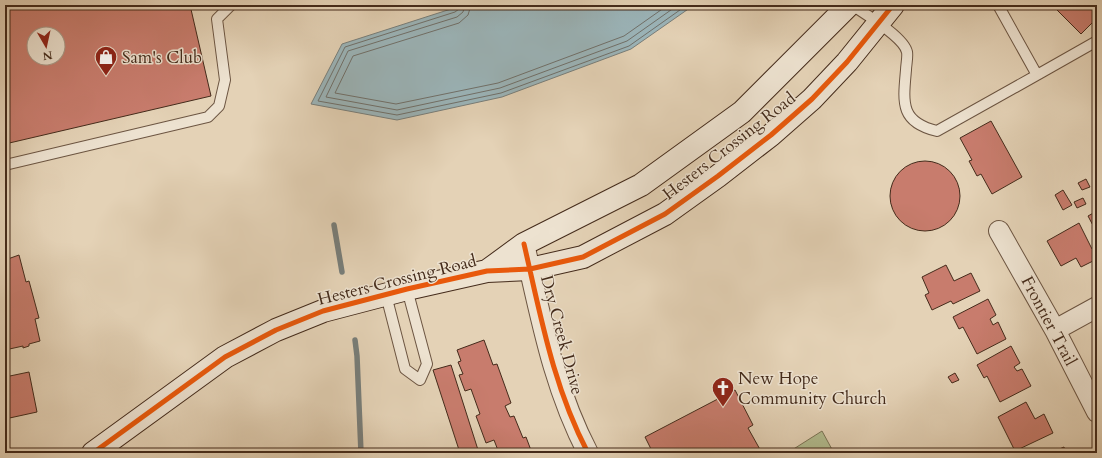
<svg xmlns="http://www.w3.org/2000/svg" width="1102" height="458" font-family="Cardo,serif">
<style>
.green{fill:#b2bd90;stroke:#7b7456}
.water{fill:#9bb5ba;stroke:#787e7a}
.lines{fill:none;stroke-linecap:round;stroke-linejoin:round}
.shore{stroke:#70706a;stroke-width:1}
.stream{stroke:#787e7a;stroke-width:5.5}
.building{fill:#c87c6d;stroke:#442b1b;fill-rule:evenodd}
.lane-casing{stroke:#6c5542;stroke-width:12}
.street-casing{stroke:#6c5542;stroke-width:22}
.secondary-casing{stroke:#442b1b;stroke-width:24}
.lane{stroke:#ede2d0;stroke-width:10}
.street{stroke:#ede2d0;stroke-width:20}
.secondary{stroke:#ede2d0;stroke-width:22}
.cycleway-casing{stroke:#ede2d0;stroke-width:8}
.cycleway{stroke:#e8590c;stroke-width:5}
.labels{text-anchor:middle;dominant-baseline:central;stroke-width:3;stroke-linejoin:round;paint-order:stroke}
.poi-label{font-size:17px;fill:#442b1b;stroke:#ede2d0;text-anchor:start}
.street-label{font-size:17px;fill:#442b1b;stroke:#ede2d0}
</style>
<rect width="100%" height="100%" fill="#e4d2b6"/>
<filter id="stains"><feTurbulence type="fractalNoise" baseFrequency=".005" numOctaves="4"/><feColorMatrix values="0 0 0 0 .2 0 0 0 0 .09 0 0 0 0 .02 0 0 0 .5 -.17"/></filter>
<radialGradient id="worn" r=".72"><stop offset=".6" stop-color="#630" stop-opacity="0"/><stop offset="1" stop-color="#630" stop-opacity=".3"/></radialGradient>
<path class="green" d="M822,431L834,453H794L792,450Z"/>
<path class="water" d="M458,5H694L631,49L502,97L397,120L311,104L342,44L454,8Z"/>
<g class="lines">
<path class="shore" d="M460,5L459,9L455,12L345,47L318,101L397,115L501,93L629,46L687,5
M465,5L463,12L457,17L348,51L326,97L397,110L500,88L627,41L678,5
M471,5L468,15L459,23L353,56L335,93L396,104L498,83L624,36L668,5"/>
<path class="stream" d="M334,225L342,272
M355,340L357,356L361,453"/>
</g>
<path class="building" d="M5,5H190L211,96L5,144ZM34,34H58V58H34Z
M1052,5H1097V18L1081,34Z
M991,121L1022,177L992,194L981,174L977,176L969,161L972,160L960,138Z
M890 196a35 35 0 1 1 70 0a35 35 0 1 1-70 0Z
M1086,179L1090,187L1082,190L1078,183Z
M1063,190L1072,205L1063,210L1055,195Z
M1083,198L1086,204L1077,208L1074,202Z
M1097,211V233L1088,216Z
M1079,223L1092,249L1095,247L1097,251V259L1081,267L1076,258L1061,266L1047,241Z
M19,255L26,282L29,281L39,318L35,319L40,341L29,344V346L23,348V346L5,350V260Z
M946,265L954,281L971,273L980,291L953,304L951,301L932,310L925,295L929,293L922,277Z
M988,299L996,315L990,319L993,325L998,322L1006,339L977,354L963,327L959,329L953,317Z
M484,340L493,365L497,364L511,403L505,406L510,417L514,416L523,438L526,437L532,453H499L494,440L486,443L476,416L480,414L471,389L465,391L459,375L463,374L458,362L461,361L457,350Z
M1011,346L1020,363L1014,367L1017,371L1022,369L1031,386L1000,402L987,376L984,378L977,365Z
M451,365L479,453H460L433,370Z
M29,372L37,412L5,419V377Z
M955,373L959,380L952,383L948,377Z
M735,390L753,425L748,428L762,453H698L697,450L690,453H653L645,437Z
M1026,402L1035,419L1044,414L1053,433L1015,451L998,417Z
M1064,447L1066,453H1050Z"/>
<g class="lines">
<g class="lane-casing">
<path id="lane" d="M852,5C865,14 904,37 907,52C908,57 906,65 906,70C903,103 900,122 937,131L1037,75L998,5
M1037,75L1097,41
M5,165L208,117L219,106L225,80L217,19L231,5
M386,295L405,369L420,380L427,364L407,289"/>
</g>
<g class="street-casing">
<path id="street" d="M999,231L1055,330L1097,412
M524,244C541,317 553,386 588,453
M1055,330L1097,307"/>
</g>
<g class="secondary-casing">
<path id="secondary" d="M487,271L524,244L641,185L742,112L849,5
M93,453L225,357L276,330L323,311L407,289L487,271L530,269L583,257L665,214L718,176L771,135L812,99L847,62L893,5"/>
</g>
<use href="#lane" class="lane"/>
<use href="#street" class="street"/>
<use href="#secondary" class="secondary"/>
<g class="cycleway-casing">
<path id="cycleway" d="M524,244C541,317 553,386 588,453
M93,453L225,357L276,330L323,311L407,289L487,271L530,269L583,257L665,214L718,176L771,135L812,99L847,62L893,5"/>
</g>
<use href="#cycleway" class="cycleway"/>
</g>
<defs>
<g id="shop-pin" transform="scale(1.15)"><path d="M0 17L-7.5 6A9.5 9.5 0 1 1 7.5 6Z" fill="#8f2418" stroke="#ede2d0"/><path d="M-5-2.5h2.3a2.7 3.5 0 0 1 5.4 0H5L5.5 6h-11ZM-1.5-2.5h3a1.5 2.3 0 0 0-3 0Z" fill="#fff"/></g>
<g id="church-pin" transform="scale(1.15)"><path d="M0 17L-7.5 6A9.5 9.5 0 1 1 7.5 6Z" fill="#8f2418" stroke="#ede2d0"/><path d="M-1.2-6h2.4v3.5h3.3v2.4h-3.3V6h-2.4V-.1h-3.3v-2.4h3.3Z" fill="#fff"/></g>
</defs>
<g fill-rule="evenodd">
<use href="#shop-pin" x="106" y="57"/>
<use href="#church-pin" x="723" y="388"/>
</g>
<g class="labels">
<g class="poi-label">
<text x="122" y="57">Sam's Club</text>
<text x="738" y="378">New Hope<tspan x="738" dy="20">Community Church</tspan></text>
</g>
<g class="street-label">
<text transform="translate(729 146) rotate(-38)">Hesters Crossing Road</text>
<text transform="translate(397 280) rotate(-14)">Hesters Crossing Road</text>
<text transform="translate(1049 321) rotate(62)">Frontier Trail</text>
<text transform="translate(562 335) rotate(75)">Dry Creek Drive</text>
</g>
</g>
<rect width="1102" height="458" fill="none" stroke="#e4d2b6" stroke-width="20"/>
<rect x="6" y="6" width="1090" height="446" fill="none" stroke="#442b1b" stroke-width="2"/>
<rect x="10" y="10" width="1082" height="438" fill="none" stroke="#442b1b"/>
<g transform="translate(46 46) rotate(171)"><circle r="19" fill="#ede2d0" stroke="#a99988"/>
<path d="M0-3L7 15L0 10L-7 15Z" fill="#8f2418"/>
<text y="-6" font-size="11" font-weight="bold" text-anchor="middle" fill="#442b1b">N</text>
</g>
<rect width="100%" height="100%" filter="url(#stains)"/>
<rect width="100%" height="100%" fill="url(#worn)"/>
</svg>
